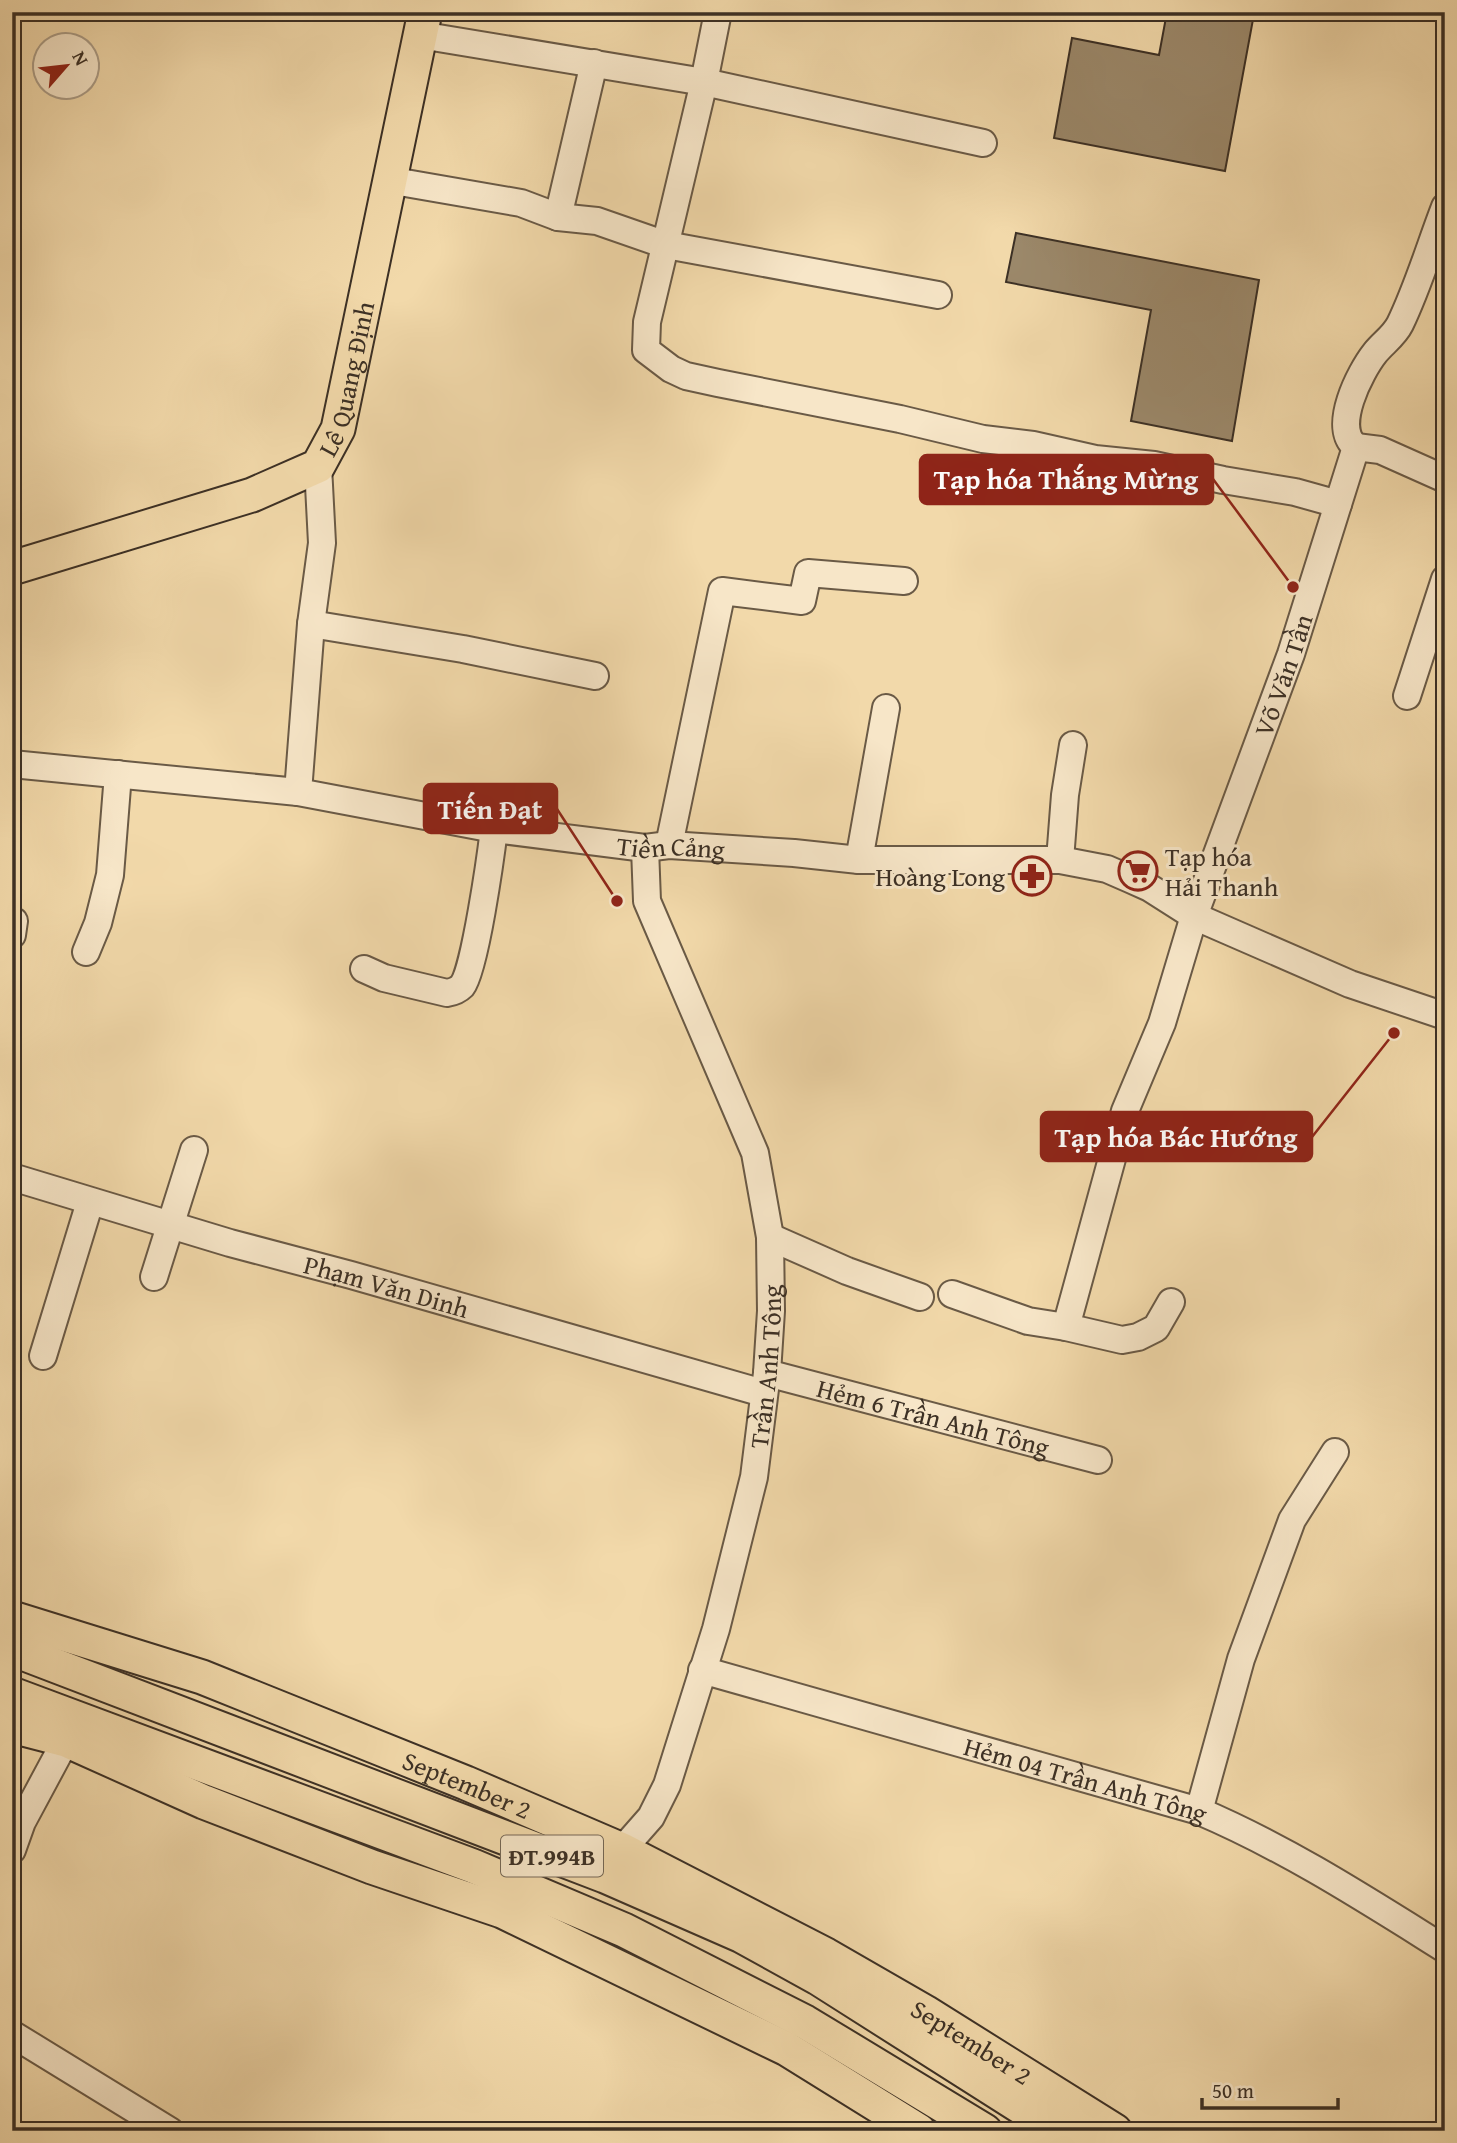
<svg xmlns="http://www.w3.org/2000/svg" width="1457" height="2143" font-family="'Gentium Book Plus',serif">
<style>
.building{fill:#9b886a;stroke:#3c3025;stroke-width:2}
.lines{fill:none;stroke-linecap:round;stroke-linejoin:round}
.minor-casing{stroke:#6a5a46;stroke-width:30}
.major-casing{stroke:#3c3025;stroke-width:37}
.minor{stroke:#f7e6c8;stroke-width:26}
.major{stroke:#f2d9aa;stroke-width:33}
.labels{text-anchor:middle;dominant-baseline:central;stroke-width:6;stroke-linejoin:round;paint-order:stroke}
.shield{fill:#f7e6c8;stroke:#746756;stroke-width:2}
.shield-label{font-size:24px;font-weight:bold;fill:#3c3025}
.street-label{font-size:26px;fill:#3c3025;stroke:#f7e6c8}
.poi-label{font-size:26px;fill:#3c3025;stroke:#f7e6c8;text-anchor:start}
.leader{fill:none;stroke:#8f2418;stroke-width:2.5}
.callout-dot{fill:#8f2418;stroke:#f7e6c8;stroke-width:2.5}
.callout{fill:#8f2418;stroke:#8f2418;stroke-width:2.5}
.callout-label{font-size:28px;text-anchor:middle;font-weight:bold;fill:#fff}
</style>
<rect width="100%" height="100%" fill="#f2d9aa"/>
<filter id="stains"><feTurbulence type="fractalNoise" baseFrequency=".00286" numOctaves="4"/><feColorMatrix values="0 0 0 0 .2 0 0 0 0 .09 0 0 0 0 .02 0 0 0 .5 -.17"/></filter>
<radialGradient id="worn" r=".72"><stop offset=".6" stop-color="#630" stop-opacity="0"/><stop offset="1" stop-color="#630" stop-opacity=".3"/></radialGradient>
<path class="building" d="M1167,12L1254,14L1225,171L1054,138L1072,38L1159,55Z
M1016,233L1259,280L1232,441L1131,421L1151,310L1006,282Z"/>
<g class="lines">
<g class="minor-casing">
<g id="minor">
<path d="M718,12L704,82L647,322L646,350L671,369L686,376L718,383L900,419L983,439L1033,445L1095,459L1154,465L1223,480L1295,492L1338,504"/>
<path d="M420,35L704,82L983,143"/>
<path d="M388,180L521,203L558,217L597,221L666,245L938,295"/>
<path d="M558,217L594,63"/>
<path d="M1356,447L1380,450L1445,479"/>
<path id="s1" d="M318,466L322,543L311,624L298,792L494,829L645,848L669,845L794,853L859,860H1060L1107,869L1130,879L1150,888L1194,916L1350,984L1445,1016"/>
<path d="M311,624L463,649L595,676"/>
<path d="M1407,696L1445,579"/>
<path d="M12,764L298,792"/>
<path d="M669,845L722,591L802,601L808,573L904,581"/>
<path d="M859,860L886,708"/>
<path d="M1060,860L1065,795L1073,745"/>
<path d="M12,935L14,921"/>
<path d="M86,952L98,923L110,875L118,774"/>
<path d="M364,969L384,978L447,993C453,992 458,990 462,986C475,970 491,854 494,829"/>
<path id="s2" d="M12,1177L230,1243L351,1275L763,1393"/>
<path d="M770,1237L847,1271L920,1297"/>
<path d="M154,1277L194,1150"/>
<path d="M952,1294L1028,1321L1066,1327L1122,1340L1138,1337L1156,1328L1171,1302"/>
<path id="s3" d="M1066,1327L1125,1111L1162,1023L1194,916L1291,654L1356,447C1331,428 1360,372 1375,353C1383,343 1394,336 1400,324C1418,287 1430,246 1445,207"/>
<path d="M43,1356L90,1202"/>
<path id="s4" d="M767,1373L1098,1460"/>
<path id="s5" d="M702,1670L1199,1811C1286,1848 1365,1899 1445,1949"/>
<path d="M1199,1811L1241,1659L1292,1520L1335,1452"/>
<path d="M12,1850L22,1822L66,1740"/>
<path id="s6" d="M612,1866L622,1850L651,1817L667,1785L716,1629L754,1477L767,1373L771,1311L770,1237L755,1153L647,901L645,848"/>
<path d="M12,2034L170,2131"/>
</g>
</g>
<g class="major-casing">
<g id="major">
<path id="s7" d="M12,568L252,495L318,466L338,429L425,12"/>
<path id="s8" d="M12,1618L202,1677L466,1783L622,1850L826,1955L925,2012L1115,2131"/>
<path d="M12,1649L605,1876L742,1936L818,1978L1059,2131"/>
<path d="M12,1694L473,1866L624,1930L805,2022L985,2131"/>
<path d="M12,1726L66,1740L204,1802L372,1867L502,1911L787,2049L919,2131"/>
</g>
</g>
<use href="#minor" class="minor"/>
<use href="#major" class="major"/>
</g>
<defs>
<g id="supermarket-ring" transform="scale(2.0125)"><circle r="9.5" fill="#f7e6c8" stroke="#8f2418" stroke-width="1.5"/><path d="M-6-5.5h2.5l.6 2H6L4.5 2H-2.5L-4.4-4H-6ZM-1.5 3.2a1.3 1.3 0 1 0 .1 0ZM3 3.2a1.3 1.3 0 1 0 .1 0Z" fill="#8f2418"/></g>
<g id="pharmacy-ring" transform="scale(2.0125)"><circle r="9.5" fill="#f7e6c8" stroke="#8f2418" stroke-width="1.5"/><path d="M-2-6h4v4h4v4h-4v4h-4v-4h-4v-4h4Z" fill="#8f2418"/></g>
</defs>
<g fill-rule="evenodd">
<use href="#supermarket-ring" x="1138" y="871"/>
<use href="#pharmacy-ring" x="1032" y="876"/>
</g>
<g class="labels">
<rect class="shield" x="501" y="1835.5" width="102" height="41" rx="5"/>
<g class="shield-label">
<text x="552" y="1856">ĐT.994B</text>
</g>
<g class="street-label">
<text stroke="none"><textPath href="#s7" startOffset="416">Lê Quang Định</textPath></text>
<text stroke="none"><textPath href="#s3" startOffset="688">Võ Văn Tần</textPath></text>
<text stroke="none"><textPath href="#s1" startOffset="705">Tiền Cảng</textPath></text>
<text stroke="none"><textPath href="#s2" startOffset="390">Phạm Văn Dinh</textPath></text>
<text stroke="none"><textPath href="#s6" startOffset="530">Trần Anh Tông</textPath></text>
<text stroke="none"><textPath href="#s4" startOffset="172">Hẻm 6 Trần Anh Tông</textPath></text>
<text stroke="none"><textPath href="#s5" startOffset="399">Hẻm 04 Trần Anh Tông</textPath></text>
<text stroke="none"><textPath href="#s8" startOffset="485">September 2</textPath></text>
<text stroke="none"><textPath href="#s8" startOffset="1052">September 2</textPath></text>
</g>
<g class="poi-label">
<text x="1165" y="856">Tạp hóa<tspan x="1165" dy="30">Hải Thanh</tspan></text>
<text x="1005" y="876" text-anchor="end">Hoàng Long</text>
</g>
</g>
<path class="leader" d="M1293 587L1213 479M617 901L557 809M1394 1033L1312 1137"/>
<g class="callout-dot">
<circle cx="1293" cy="587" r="7"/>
<circle cx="617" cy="901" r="7"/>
<circle cx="1394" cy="1033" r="7"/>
</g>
<g class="callout">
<rect x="920" y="455" width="293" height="49" rx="7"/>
<rect x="424" y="784" width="133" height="49" rx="7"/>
<rect x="1041" y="1112" width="271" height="49" rx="7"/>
</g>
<g class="callout-label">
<text x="1066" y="489">Tạp hóa Thắng Mừng</text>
<text x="490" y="819">Tiến Đạt</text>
<text x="1176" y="1147">Tạp hóa Bác Hướng</text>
</g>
<rect width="1457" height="2143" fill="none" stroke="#f2d9aa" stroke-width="42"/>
<rect x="14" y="14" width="1429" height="2115" fill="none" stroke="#3c3025" stroke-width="3.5"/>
<rect x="21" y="21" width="1415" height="2101" fill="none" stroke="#3c3025" stroke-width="2"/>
<g transform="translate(66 66) rotate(62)"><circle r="33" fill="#f7e6c8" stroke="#ac9d87" stroke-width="2"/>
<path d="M0-5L12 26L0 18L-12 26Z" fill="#8f2418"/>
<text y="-10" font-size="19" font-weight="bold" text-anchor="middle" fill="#3c3025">N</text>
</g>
<path d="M1202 2098v10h136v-10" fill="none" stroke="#3c3025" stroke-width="3.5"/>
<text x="1212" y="2098" font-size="21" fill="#3c3025" stroke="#f7e6c8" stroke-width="5" paint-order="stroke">50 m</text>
<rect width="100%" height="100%" filter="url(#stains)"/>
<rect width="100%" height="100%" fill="url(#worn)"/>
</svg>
